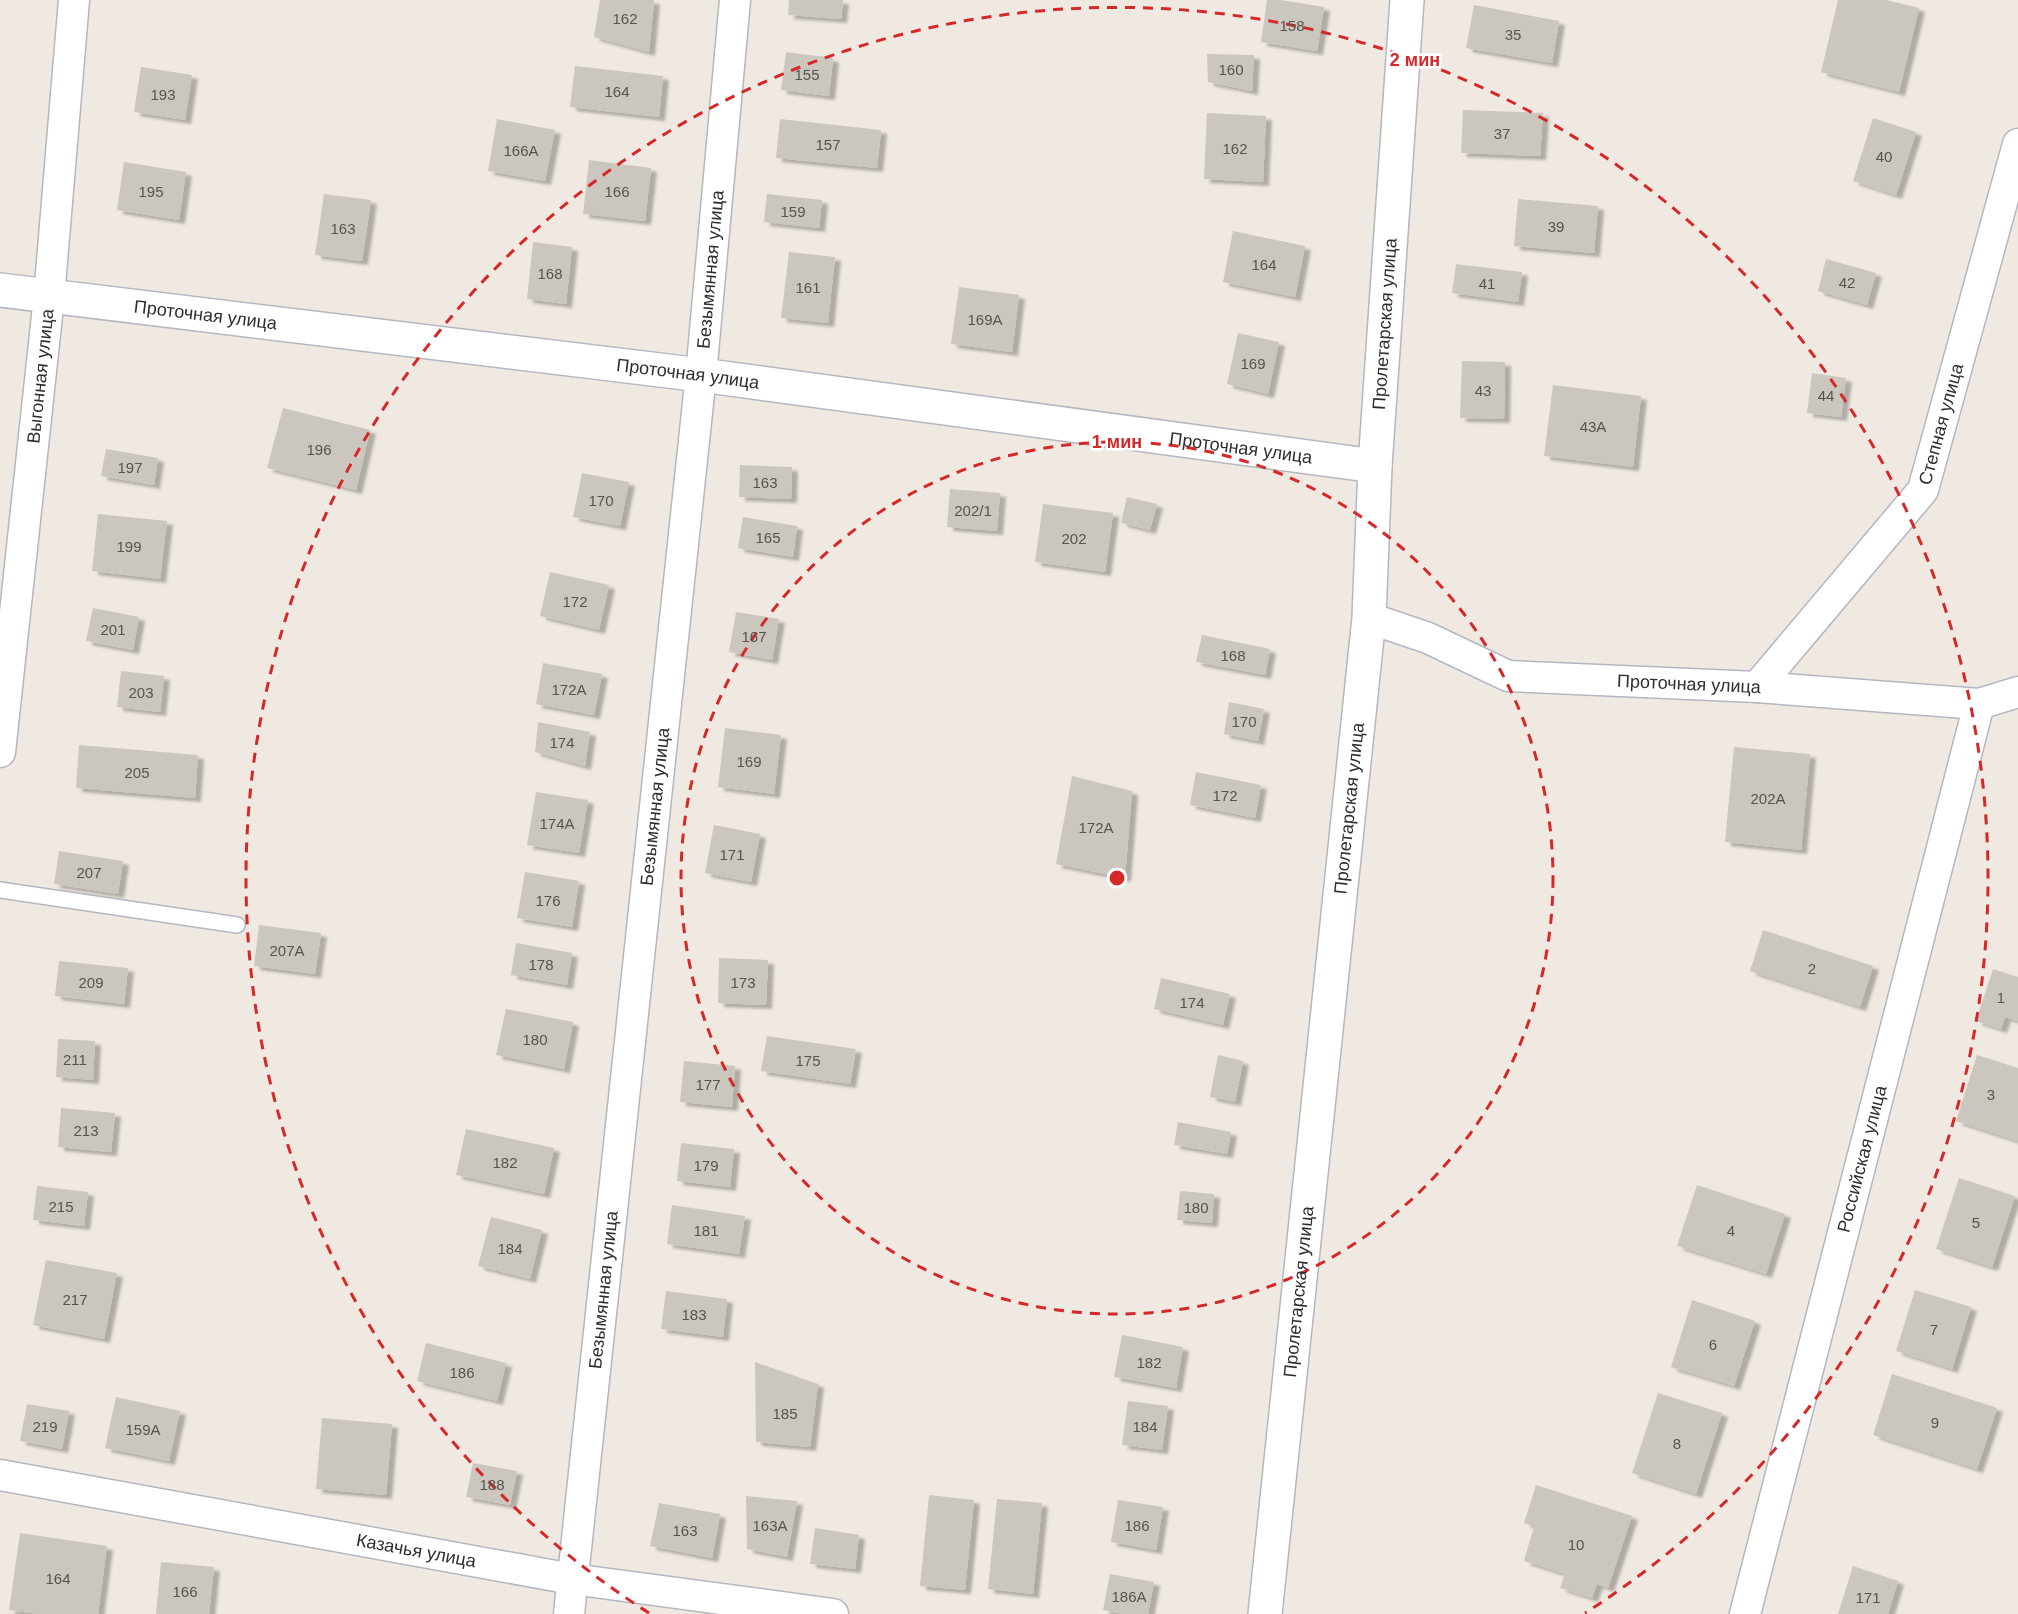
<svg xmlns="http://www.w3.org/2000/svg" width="2018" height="1614" font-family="Helvetica,sans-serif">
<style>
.building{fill:#cbc7bf;filter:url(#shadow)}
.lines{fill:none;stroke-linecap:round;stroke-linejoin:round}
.lane-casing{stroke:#b4b7c1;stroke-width:18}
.street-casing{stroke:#b4b7c1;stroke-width:33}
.secondary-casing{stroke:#b4b7c1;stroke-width:36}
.lane{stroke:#fff;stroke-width:15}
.street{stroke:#fff;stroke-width:30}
.secondary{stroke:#fff;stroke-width:33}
.ring{fill:none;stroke:#d62828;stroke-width:3;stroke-dasharray:10 8}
.labels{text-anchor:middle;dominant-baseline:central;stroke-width:5;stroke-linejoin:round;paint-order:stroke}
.number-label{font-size:15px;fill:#555452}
.street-label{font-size:18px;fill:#2e2e2e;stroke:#fff}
.centre{fill:#d62828;stroke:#fff;stroke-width:3}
.ring-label{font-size:18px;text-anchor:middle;font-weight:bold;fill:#d62828;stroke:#fff;stroke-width:5;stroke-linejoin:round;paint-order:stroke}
</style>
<defs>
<filter id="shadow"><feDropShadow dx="6" dy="4" stdDeviation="1.5" flood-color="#0004"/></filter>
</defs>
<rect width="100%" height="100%" fill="#efe9e1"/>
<path class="building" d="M600,0H654L649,52L594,37Z
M789,0H843L841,19L788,15Z
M1267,0H1281L1324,7L1317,51L1261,42Z
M1838,0H1886L1919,8L1899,92L1821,72Z
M1474,5L1559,21L1552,63L1466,48Z
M786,52L833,58L829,96L781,90Z
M1207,54L1254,55L1252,91L1208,82Z
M575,66L663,76L659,117L570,107Z
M141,67L192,75L185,120L134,112Z
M1463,110L1543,113L1540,156L1461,153Z
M1207,113L1266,116L1263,182L1204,179Z
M1873,118L1916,132L1896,195L1853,181Z
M497,119L555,130L545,181L488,171Z
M780,119L881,130L877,168L776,158Z
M589,160L651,168L645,221L583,214Z
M124,162L186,172L179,220L117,210Z
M324,194L371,200L362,261L315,255Z
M767,194L822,200L819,228L764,222Z
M1518,199L1598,206L1594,253L1514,246Z
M1233,231L1305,246L1295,297L1223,282Z
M533,242L572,247L566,304L527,299Z
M789,252L835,257L828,323L781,318Z
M1826,259L1876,273L1867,305L1818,291Z
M1456,264L1522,272L1518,302L1452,293Z
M959,287L1019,295L1012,352L951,344Z
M1238,333L1279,342L1268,394L1227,384Z
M1462,361L1505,362L1504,419L1460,418Z
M1812,373L1846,378L1841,417L1807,413Z
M1553,385L1641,396L1633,467L1544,456Z
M283,408L370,430L356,490L267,468Z
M106,449L158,458L154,485L101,476Z
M740,465L792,467L791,499L739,497Z
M582,473L629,482L620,526L573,517Z
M950,489L1000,493L997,531L947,527Z
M1127,497L1157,504L1150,530L1121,523Z
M1043,504L1113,513L1105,572L1035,562Z
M98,514L167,521L160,579L92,571Z
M743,517L797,526L793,557L738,548Z
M550,572L609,585L599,630L540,616Z
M93,608L139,617L133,650L86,641Z
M736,612L779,619L772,660L729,652Z
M1202,635L1270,649L1265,675L1196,662Z
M543,663L602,674L594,715L536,704Z
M121,671L164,676L160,712L117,707Z
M1229,702L1264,709L1258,741L1224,734Z
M538,722L590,732L585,766L535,752Z
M725,728L781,735L774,794L718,787Z
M79,745L198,755L195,798L76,788Z
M1734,747L1810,754L1801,850L1725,842Z
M1196,772L1261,785L1255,818L1190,805Z
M1072,776L1132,791L1125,878L1056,864Z
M536,792L588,800L579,853L527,845Z
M714,825L760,834L751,882L705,873Z
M59,851L123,861L118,894L54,884Z
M525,872L579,881L572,927L517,918Z
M259,925L321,933L315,974L254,966Z
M1763,930L1873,966L1860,1007L1750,971Z
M516,943L572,953L567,985L511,975Z
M719,958L768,960L766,1005L718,1003Z
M59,961L128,968L124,1004L55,996Z
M1993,969L2018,977V1021L2005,1017L2001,1029L1976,1021Z
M1161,978L1230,994L1223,1025L1154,1009Z
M506,1009L573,1022L564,1069L496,1055Z
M767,1036L856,1049L850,1084L761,1071Z
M58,1039L95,1041L93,1080L56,1077Z
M1218,1055L1243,1061L1235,1102L1210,1097Z
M1977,1055L2018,1068V1141L1956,1121Z
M684,1061L735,1066L732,1107L680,1102Z
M61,1108L115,1113L111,1152L58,1147Z
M1178,1122L1231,1132L1227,1154L1174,1145Z
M466,1129L554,1148L544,1194L456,1175Z
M681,1143L734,1149L730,1187L677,1181Z
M1959,1178L2015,1196L1992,1267L1936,1249Z
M1697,1185L1785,1214L1766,1274L1677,1246Z
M37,1186L88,1192L84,1226L33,1220Z
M1180,1191L1214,1194L1212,1223L1177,1220Z
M672,1205L745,1216L739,1254L667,1244Z
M491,1217L542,1230L530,1279L478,1266Z
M46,1260L117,1273L104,1339L33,1325Z
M1915,1290L1971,1307L1952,1369L1896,1351Z
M666,1291L727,1299L723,1337L661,1329Z
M1692,1300L1755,1321L1734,1386L1671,1367Z
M1122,1335L1183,1347L1176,1388L1114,1377Z
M426,1343L506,1363L497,1401L417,1381Z
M755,1362L818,1384L810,1447L756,1442Z
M1892,1374L1997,1408L1977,1469L1873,1435Z
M1658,1393L1722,1413L1696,1494L1632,1473Z
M116,1397L180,1411L169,1461L105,1448Z
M1128,1401L1168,1406L1162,1450L1122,1445Z
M27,1404L69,1411L62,1449L20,1441Z
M322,1418L392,1424L386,1495L316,1489Z
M473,1463L517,1471L510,1505L466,1497Z
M1536,1485L1632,1516L1608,1588L1597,1584L1592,1598L1560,1588L1565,1574L1524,1561L1534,1526L1524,1523Z
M929,1495L974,1500L965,1590L920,1586Z
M746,1496L797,1501L787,1557L747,1549Z
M997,1499L1042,1503L1033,1594L988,1589Z
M1118,1500L1163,1507L1156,1550L1111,1542Z
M659,1503L720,1514L712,1558L650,1546Z
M815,1528L859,1535L855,1569L810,1564Z
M20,1533L107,1546L98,1614H39L9,1610Z
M161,1562L214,1567L209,1614H156Z
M1853,1566L1898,1581L1888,1614H1838Z
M1110,1574L1154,1582L1148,1614H1123L1103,1610Z"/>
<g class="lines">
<g class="lane-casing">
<path id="lane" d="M0,890L237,925"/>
</g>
<g class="street-casing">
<g id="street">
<path id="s1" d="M1369,618L1428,638L1508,676L1757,687L1979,704L2018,692"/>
<path id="s2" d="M1757,687L1923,490L2018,144"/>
<path id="s3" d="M0,752L49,297L74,0"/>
<path id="s4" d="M0,1475L572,1579L833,1614"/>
<path id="s5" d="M569,1614L701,375L735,0"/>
<path id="s6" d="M1745,1614L1979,704"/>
</g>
</g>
<g class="secondary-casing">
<g id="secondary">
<path id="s7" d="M0,290L701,375L1375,466"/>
<path id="s8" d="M1265,1614L1369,618L1375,466L1407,0"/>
</g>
</g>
<use href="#lane" class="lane"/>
<use href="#street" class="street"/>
<use href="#secondary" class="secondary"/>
</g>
<g class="ring">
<circle cx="1117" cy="878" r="436"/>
<path d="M649 1613A871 871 0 1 1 1585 1613"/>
</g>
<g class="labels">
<g class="number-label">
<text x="625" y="18">162</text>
<text x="1292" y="25">158</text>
<text x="1513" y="34">35</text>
<text x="1231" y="69">160</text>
<text x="807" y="74">155</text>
<text x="617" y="91">164</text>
<text x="163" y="94">193</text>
<text x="1502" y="133">37</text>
<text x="828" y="144">157</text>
<text x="1235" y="148">162</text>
<text x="521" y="150">166А</text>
<text x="1884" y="156">40</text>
<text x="151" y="191">195</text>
<text x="617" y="191">166</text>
<text x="793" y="211">159</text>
<text x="1556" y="226">39</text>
<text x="343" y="228">163</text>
<text x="1264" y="264">164</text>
<text x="550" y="273">168</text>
<text x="1847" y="282">42</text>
<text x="1487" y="283">41</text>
<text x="808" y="287">161</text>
<text x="985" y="319">169А</text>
<text x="1253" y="363">169</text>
<text x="1483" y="390">43</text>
<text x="1826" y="395">44</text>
<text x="1593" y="426">43А</text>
<text x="319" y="449">196</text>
<text x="130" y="467">197</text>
<text x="765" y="482">163</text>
<text x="601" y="500">170</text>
<text x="973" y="510">202/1</text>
<text x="768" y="537">165</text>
<text x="1074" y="538">202</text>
<text x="129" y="546">199</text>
<text x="575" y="601">172</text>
<text x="113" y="629">201</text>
<text x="754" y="636">167</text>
<text x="1233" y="655">168</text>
<text x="569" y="689">172А</text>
<text x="141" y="692">203</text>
<text x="1244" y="721">170</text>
<text x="562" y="742">174</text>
<text x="749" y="761">169</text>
<text x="137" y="772">205</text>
<text x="1225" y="795">172</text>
<text x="1768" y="798">202А</text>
<text x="557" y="823">174А</text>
<text x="1096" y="827">172А</text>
<text x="732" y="854">171</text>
<text x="89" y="872">207</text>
<text x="548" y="900">176</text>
<text x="287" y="950">207А</text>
<text x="541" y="964">178</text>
<text x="1812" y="968">2</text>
<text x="91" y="982">209</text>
<text x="743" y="982">173</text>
<text x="2001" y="997">1</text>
<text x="1192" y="1002">174</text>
<text x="535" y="1039">180</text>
<text x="75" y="1059">211</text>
<text x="808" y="1060">175</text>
<text x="708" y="1084">177</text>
<text x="1991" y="1094">3</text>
<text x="86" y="1130">213</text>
<text x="505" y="1162">182</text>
<text x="706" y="1165">179</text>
<text x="61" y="1206">215</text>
<text x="1196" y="1207">180</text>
<text x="1976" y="1222">5</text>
<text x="706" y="1230">181</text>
<text x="1731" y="1230">4</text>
<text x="510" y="1248">184</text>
<text x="75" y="1299">217</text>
<text x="694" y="1314">183</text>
<text x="1934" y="1329">7</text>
<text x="1713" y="1344">6</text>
<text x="1149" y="1362">182</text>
<text x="462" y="1372">186</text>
<text x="785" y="1413">185</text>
<text x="1935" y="1422">9</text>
<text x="45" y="1426">219</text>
<text x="1145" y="1426">184</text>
<text x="143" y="1429">159А</text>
<text x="1677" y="1443">8</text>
<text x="492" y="1484">188</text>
<text x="770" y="1525">163А</text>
<text x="1137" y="1525">186</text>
<text x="685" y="1530">163</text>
<text x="1576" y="1544">10</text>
<text x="58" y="1578">164</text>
<text x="185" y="1591">166</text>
<text x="1129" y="1596">186А</text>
<text x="1868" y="1597">171</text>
</g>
<g class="street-label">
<text stroke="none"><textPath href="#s5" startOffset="1352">Безымянная улица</textPath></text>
<text stroke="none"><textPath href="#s7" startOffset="207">Проточная улица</textPath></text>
<text stroke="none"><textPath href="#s8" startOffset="1296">Пролетарская улица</textPath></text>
<text stroke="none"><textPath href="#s7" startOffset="693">Проточная улица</textPath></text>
<text stroke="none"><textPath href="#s3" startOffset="378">Выгонная улица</textPath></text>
<text stroke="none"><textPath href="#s2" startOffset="326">Степная улица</textPath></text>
<text stroke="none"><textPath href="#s7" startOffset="1251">Проточная улица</textPath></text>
<text stroke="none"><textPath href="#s1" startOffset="332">Проточная улица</textPath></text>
<text stroke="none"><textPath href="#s5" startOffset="812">Безымянная улица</textPath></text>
<text stroke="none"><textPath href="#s8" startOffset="810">Пролетарская улица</textPath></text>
<text stroke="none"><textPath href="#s6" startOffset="470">Российская улица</textPath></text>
<text stroke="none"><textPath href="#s5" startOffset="326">Безымянная улица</textPath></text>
<text stroke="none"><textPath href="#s8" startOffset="324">Пролетарская улица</textPath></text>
<text stroke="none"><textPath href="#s4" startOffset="423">Казачья улица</textPath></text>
</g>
</g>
<circle cx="1117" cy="878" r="9" class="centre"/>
<g class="ring-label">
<text x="1415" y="66">2 мин</text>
<text x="1117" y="448">1 мин</text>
</g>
</svg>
